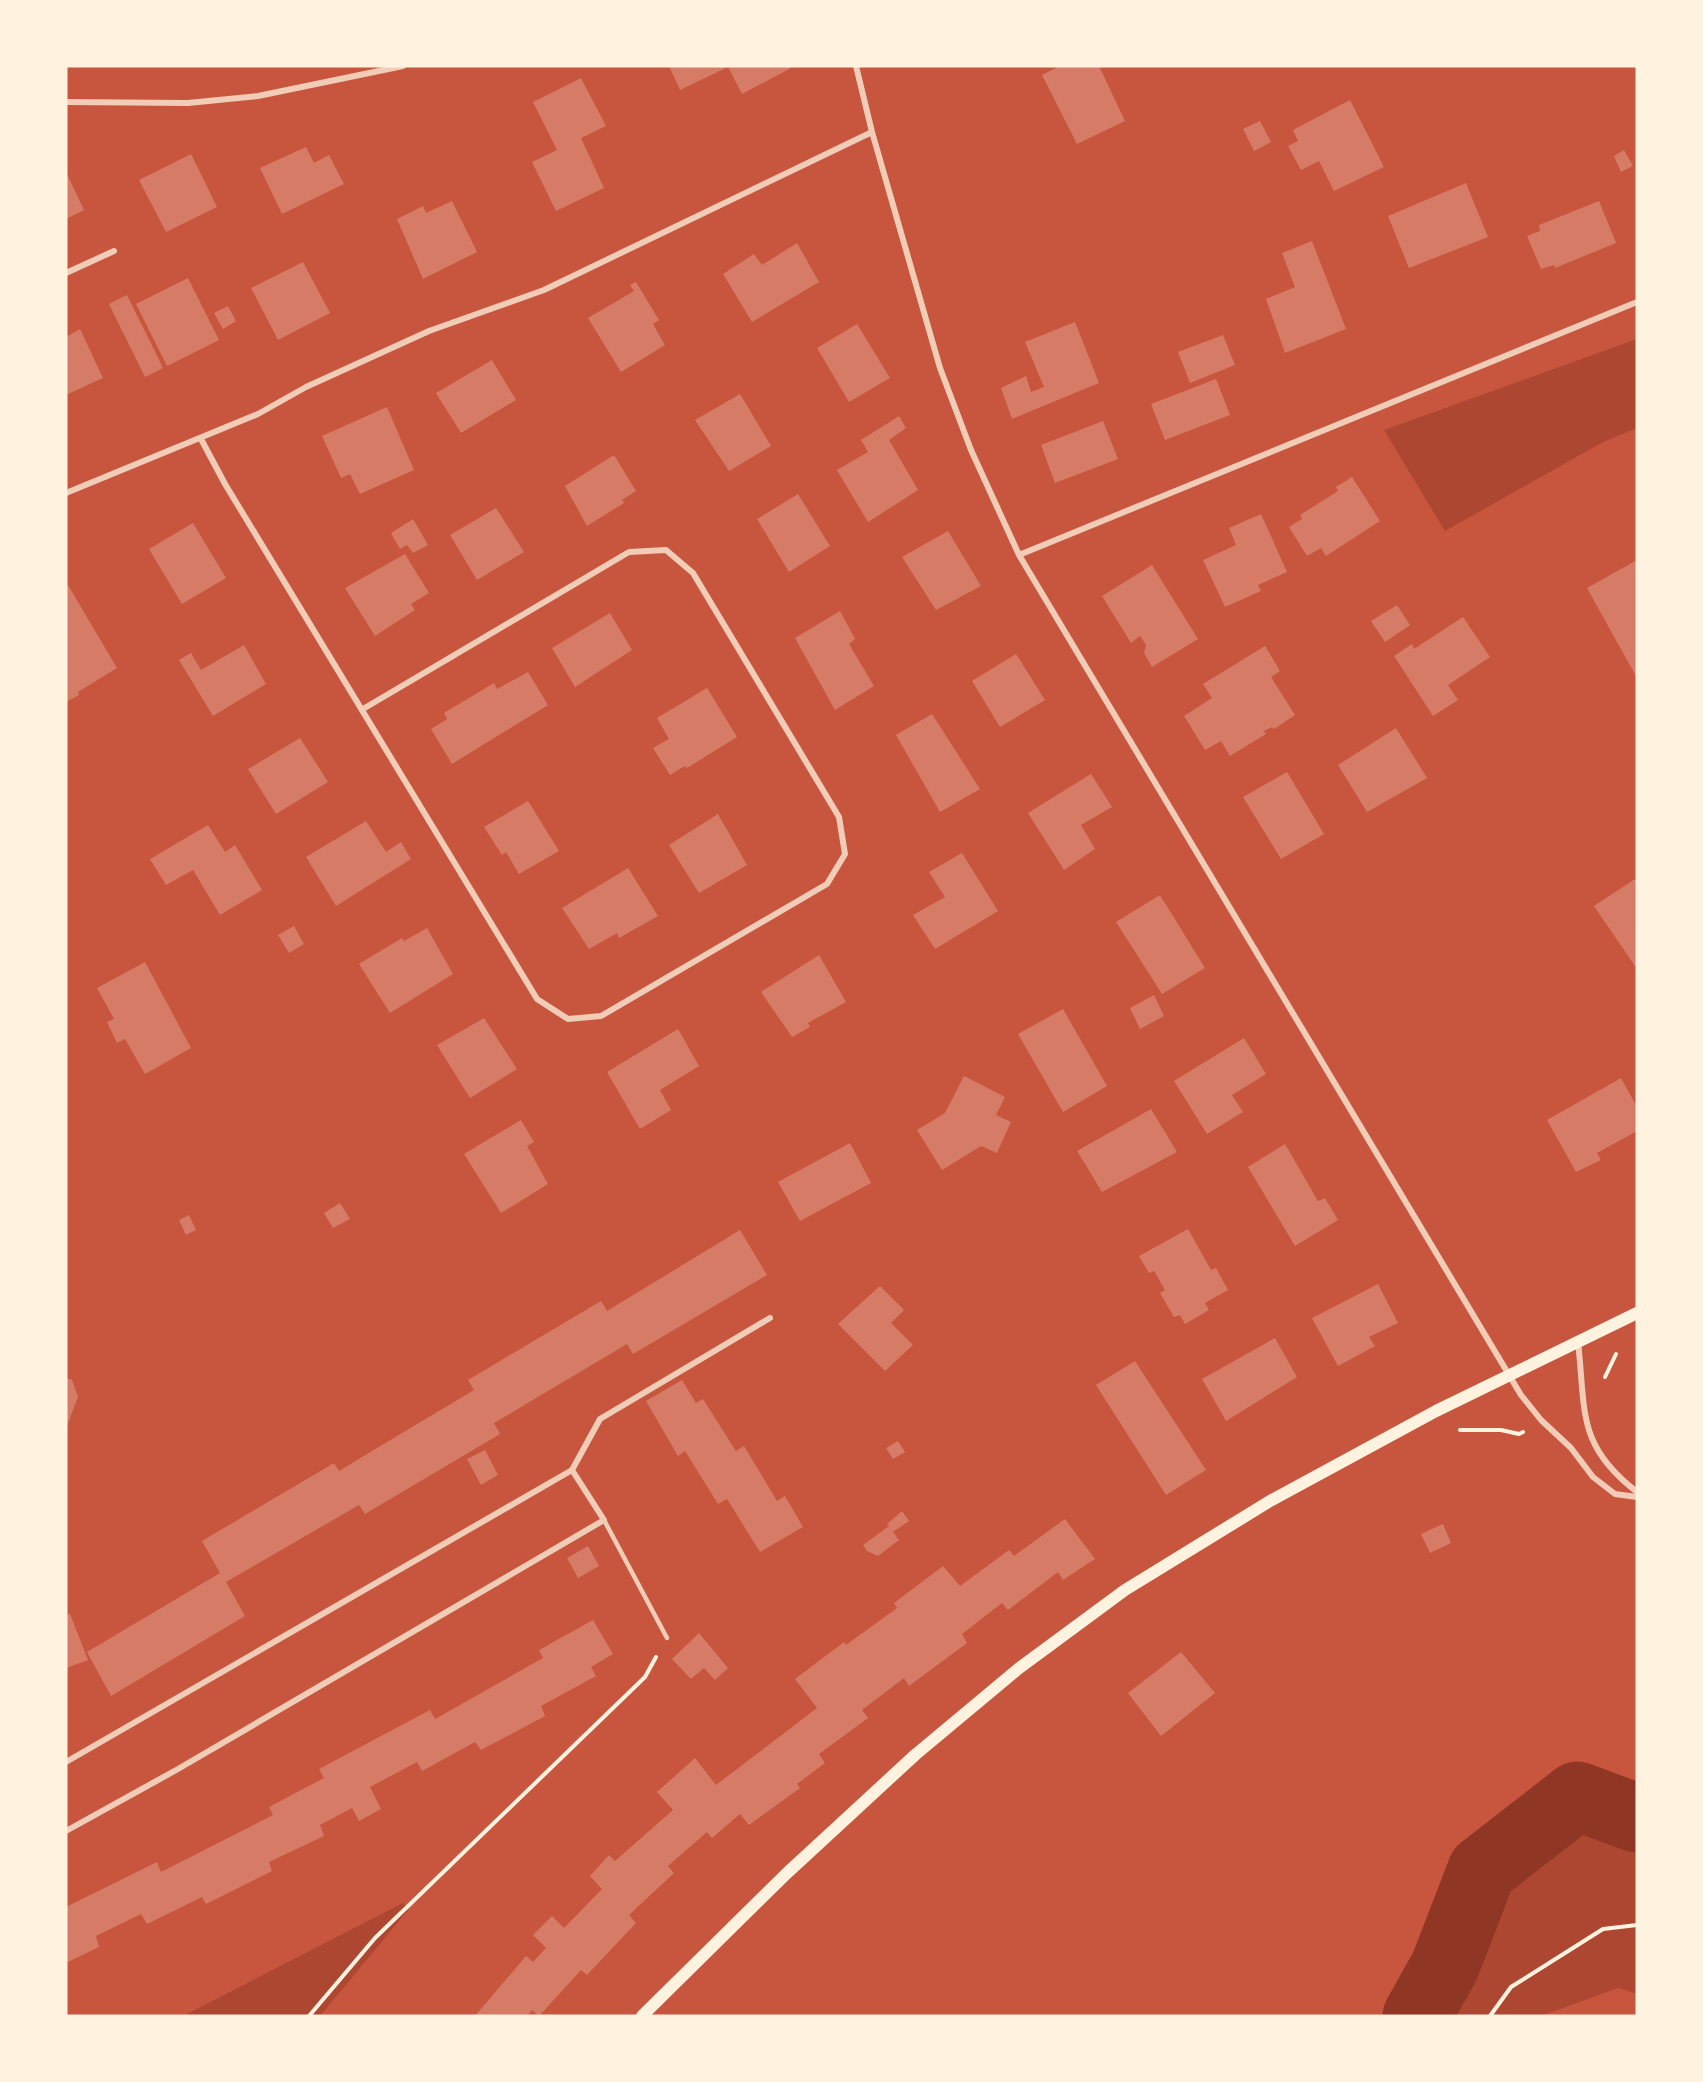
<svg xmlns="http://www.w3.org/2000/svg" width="1703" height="2082" font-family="'Archivo Narrow',sans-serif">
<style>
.green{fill:#ae4732}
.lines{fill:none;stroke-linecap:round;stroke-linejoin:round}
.river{stroke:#8f3625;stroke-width:69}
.building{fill:#d67c66}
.path{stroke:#fff3e0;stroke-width:4}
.service{stroke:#f1ccb7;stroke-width:4.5}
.minor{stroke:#f1ccb7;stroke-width:6}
.secondary{stroke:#fff3e0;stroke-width:12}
</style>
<rect width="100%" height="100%" fill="#c8553d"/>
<path class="green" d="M1637,339V428L1603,442L1445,531L1384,430Z
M1577,1796L1637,1818V1994L1618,1988L1541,2016H1417L1445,1966L1482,1870Z
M403,1903L408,1910L320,2016H183Z"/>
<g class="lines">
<path class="river" d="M1417,2016L1445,1966L1482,1870L1577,1796L1637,1818"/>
</g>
<path class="building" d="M669,66H789L791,68L742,94L728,67L680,90Z
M1060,66H1099L1125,121L1077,144L1042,75Z
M581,78L606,126L581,138L604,188L556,211L532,162L557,150L533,102Z
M1350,100L1384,167L1334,191L1319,161L1301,170L1288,146L1298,141L1293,130Z
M1260,121L1271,142L1254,151L1243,129Z
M306,147L314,163L329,155L344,184L282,214L260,168Z
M1624,150L1633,166L1621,172L1614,156Z
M191,154L217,207L166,232L139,180Z
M66,172L84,210L66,219Z
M1466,183L1488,237L1409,268L1388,216Z
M452,201L477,252L423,279L397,219L423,206L426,213Z
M1599,201L1616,243L1555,268L1554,265L1541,269L1527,236L1540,231L1539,225Z
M1312,241L1346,329L1285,353L1266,299L1295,287L1282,253Z
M797,243L819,282L752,322L723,274L754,254L762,265Z
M303,262L330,313L278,340L251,288Z
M188,278L219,340L167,366L136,304Z
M636,282L659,320L653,324L665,345L621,372L588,318L634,291L630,285Z
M127,295L163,368L145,377L109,304Z
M228,306L236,321L223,329L214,313Z
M1075,322L1099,383L1012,419L1001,388L1026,376L1031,392L1044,387L1025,342Z
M857,324L890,378L849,402L817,348Z
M80,329L103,378L66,395V337Z
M1223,335L1235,365L1190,383L1178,352Z
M492,360L516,400L461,433L436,393Z
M1216,379L1230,415L1165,440L1151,404Z
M740,394L771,446L729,471L695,420Z
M387,407L414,470L360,494L350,474L341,478L322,436Z
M899,416L906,428L889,440L918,490L868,522L837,470L868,452L861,440Z
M1103,421L1118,459L1055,483L1041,445Z
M614,455L636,491L622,500L624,503L587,526L565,486Z
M1352,477L1380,521L1326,556L1321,548L1307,556L1289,527L1302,519L1300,515L1338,491L1336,487Z
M798,494L830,546L789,572L757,519Z
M496,508L524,552L477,580L450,535Z
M1261,514L1287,572L1258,585L1261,591L1225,607L1203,560L1236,545L1229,528Z
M413,519L428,545L413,553L407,545L400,549L391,533Z
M193,523L226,578L182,604L149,549Z
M948,531L981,586L936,610L902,557Z
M405,554L429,593L411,604L415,610L375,636L345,588Z
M1637,560V678L1587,588Z
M1152,565L1198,639L1152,667L1144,653L1146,645L1140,636L1131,643L1102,596Z
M68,585L117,668L78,692L79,695L66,702V587Z
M1397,605L1410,625L1385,642L1371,621Z
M840,611L855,639L849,644L874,686L835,710L795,638Z
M610,613L632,650L575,687L552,648Z
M1463,617L1490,657L1448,685L1458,700L1433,716L1394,656L1412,644L1414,649Z
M244,645L266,684L213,716L179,660L191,653L201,670Z
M1265,646L1280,671L1271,677L1295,715L1274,729L1272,727L1264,731L1266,734L1230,756L1221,741L1205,750L1184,716L1212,698L1203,684Z
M1016,654L1045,700L1000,727L972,681Z
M528,672L548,705L452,764L431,729L447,719L444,713L494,683L497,689Z
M707,688L737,737L687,768L685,766L670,775L653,748L669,739L657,718Z
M932,714L980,789L940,812L896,735Z
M1396,728L1427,778L1367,812L1338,765Z
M300,738L328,782L276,814L248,769Z
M1287,772L1324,834L1281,859L1243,797Z
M1091,774L1112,807L1081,825L1095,849L1064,870L1028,813Z
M528,801L559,851L519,874L506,852L502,855L484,827Z
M718,814L747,865L699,893L669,845Z
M366,821L386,852L401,842L411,859L336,906L306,857Z
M208,825L225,852L235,845L262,890L220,915L193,870L166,885L150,859Z
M962,853L998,911L935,949L913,915L945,897L929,872Z
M628,868L658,916L619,938L617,933L589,949L562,908Z
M1635,879L1637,883V969L1594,906Z
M1160,895L1205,968L1162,994L1116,922Z
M294,926L304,944L289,953L278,935Z
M427,928L453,974L390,1013L359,964L402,938L404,941Z
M819,955L846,1002L808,1023L810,1027L792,1037L761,992Z
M145,962L191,1048L145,1074L125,1039L117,1043L107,1022L114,1019L97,988Z
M1154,995L1164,1016L1140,1029L1130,1008Z
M1063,1009L1107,1086L1063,1112L1018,1034Z
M484,1018L517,1069L470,1098L437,1045Z
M678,1029L699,1066L660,1090L671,1110L640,1129L607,1072Z
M1244,1038L1266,1074L1232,1095L1243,1112L1207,1134L1174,1081Z
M964,1076L1005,1097L996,1115L1011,1122L997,1153L981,1146L942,1170L917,1130L945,1113Z
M1621,1078L1637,1107V1131L1597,1153L1601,1160L1576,1172L1547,1120Z
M1151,1109L1177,1152L1102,1192L1077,1151Z
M521,1120L534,1142L527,1146L548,1184L501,1213L464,1154Z
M850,1143L871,1183L800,1221L778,1182Z
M1285,1144L1318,1201L1325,1198L1338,1220L1295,1246L1248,1167Z
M340,1203L350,1219L333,1228L324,1213Z
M189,1215L196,1230L186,1235L179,1220Z
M1188,1229L1211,1270L1216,1268L1228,1290L1205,1303L1209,1310L1185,1324L1180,1315L1174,1317L1160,1293L1165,1290L1154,1271L1149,1273L1139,1256Z
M740,1230L767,1275L633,1354L627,1344L494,1423L500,1434L365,1514L359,1505L226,1582L245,1616L111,1696L87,1652L220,1573L202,1541L334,1463L339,1471L372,1451L474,1390L468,1380L601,1301L607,1311Z
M1378,1284L1398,1323L1369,1337L1375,1346L1338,1366L1312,1318Z
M880,1286L904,1310L891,1323L913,1345L885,1371L838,1324Z
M1275,1338L1297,1377L1226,1421L1202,1379Z
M1135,1361L1206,1470L1166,1495L1096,1385Z
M66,1378L72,1380L78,1397L66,1428Z
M682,1380L696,1403L703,1399L736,1451L744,1446L777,1501L785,1496L803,1527L760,1552L727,1499L718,1504L685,1451L678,1456L646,1401Z
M898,1441L905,1452L893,1459L886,1448Z
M485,1450L498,1475L481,1485L467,1459Z
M902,1511L909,1521L893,1532L899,1540L878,1556L867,1551L863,1545L889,1526L887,1524Z
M1065,1519L1095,1559L1063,1580L1058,1572L1008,1610L1002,1603L962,1634L967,1643L909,1686L904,1678L862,1710L868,1718L819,1754L825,1763L797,1784L800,1788L749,1825L740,1814L712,1838L707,1832L668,1866L674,1873L629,1915L636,1923L587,1975L581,1970L539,2016L532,2010L527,2016H475L526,1956L533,1962L546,1948L533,1935L552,1916L564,1928L602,1889L590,1876L609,1855L615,1861L673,1810L657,1792L695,1758L716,1785L817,1708L795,1679L844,1642L846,1645L897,1608L894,1603L943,1566L960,1586L1009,1550L1014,1556Z
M1443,1524L1451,1543L1430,1553L1421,1534Z
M588,1546L599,1566L578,1578L567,1558Z
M70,1614L88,1660L66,1668V1615Z
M593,1620L613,1654L591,1667L596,1676L541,1706L545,1716L481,1750L475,1742L422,1771L417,1762L370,1787L381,1809L359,1821L352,1808L320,1825L324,1836L269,1862L272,1871L206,1904L202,1897L147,1924L141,1914L96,1936L99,1947L66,1963V1907L157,1862L161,1872L273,1815L269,1807L324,1778L319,1769L430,1710L435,1719L543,1658L539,1650Z
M699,1633L728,1668L715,1680L704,1668L691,1679L672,1659Z
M1181,1652L1215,1693L1161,1736L1128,1693Z"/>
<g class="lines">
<path class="path" d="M1605,1377L1616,1354
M1460,1430H1501L1519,1434L1523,1432
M309,2016L375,1938L645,1677L656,1657
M1490,2016L1511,1987L1603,1929L1637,1925"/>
<path class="service" d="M604,1520L667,1638"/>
<path class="minor" d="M856,66L872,132L940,368L971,450L1019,555L1521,1395L1541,1420L1571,1448L1593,1477L1615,1494L1637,1497
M66,102L188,103L258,96L403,66
M66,273L114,251
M201,439L225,484L537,999L568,1019L601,1016L827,884L845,854L839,817L693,573L666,550L629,552L363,709
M66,493L258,414L306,387L429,331L544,290L872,132
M1019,555L1637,302
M1578,1342C1586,1411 1576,1445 1637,1492
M66,1762L572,1470L600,1419L770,1318
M66,1831L178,1769L604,1520L572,1470"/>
<path class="secondary" d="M642,2016L786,1874L915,1755L1018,1669L1125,1590L1270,1501L1436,1411L1637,1313"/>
</g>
<rect width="1703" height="2082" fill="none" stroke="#fff3e0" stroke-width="135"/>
</svg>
